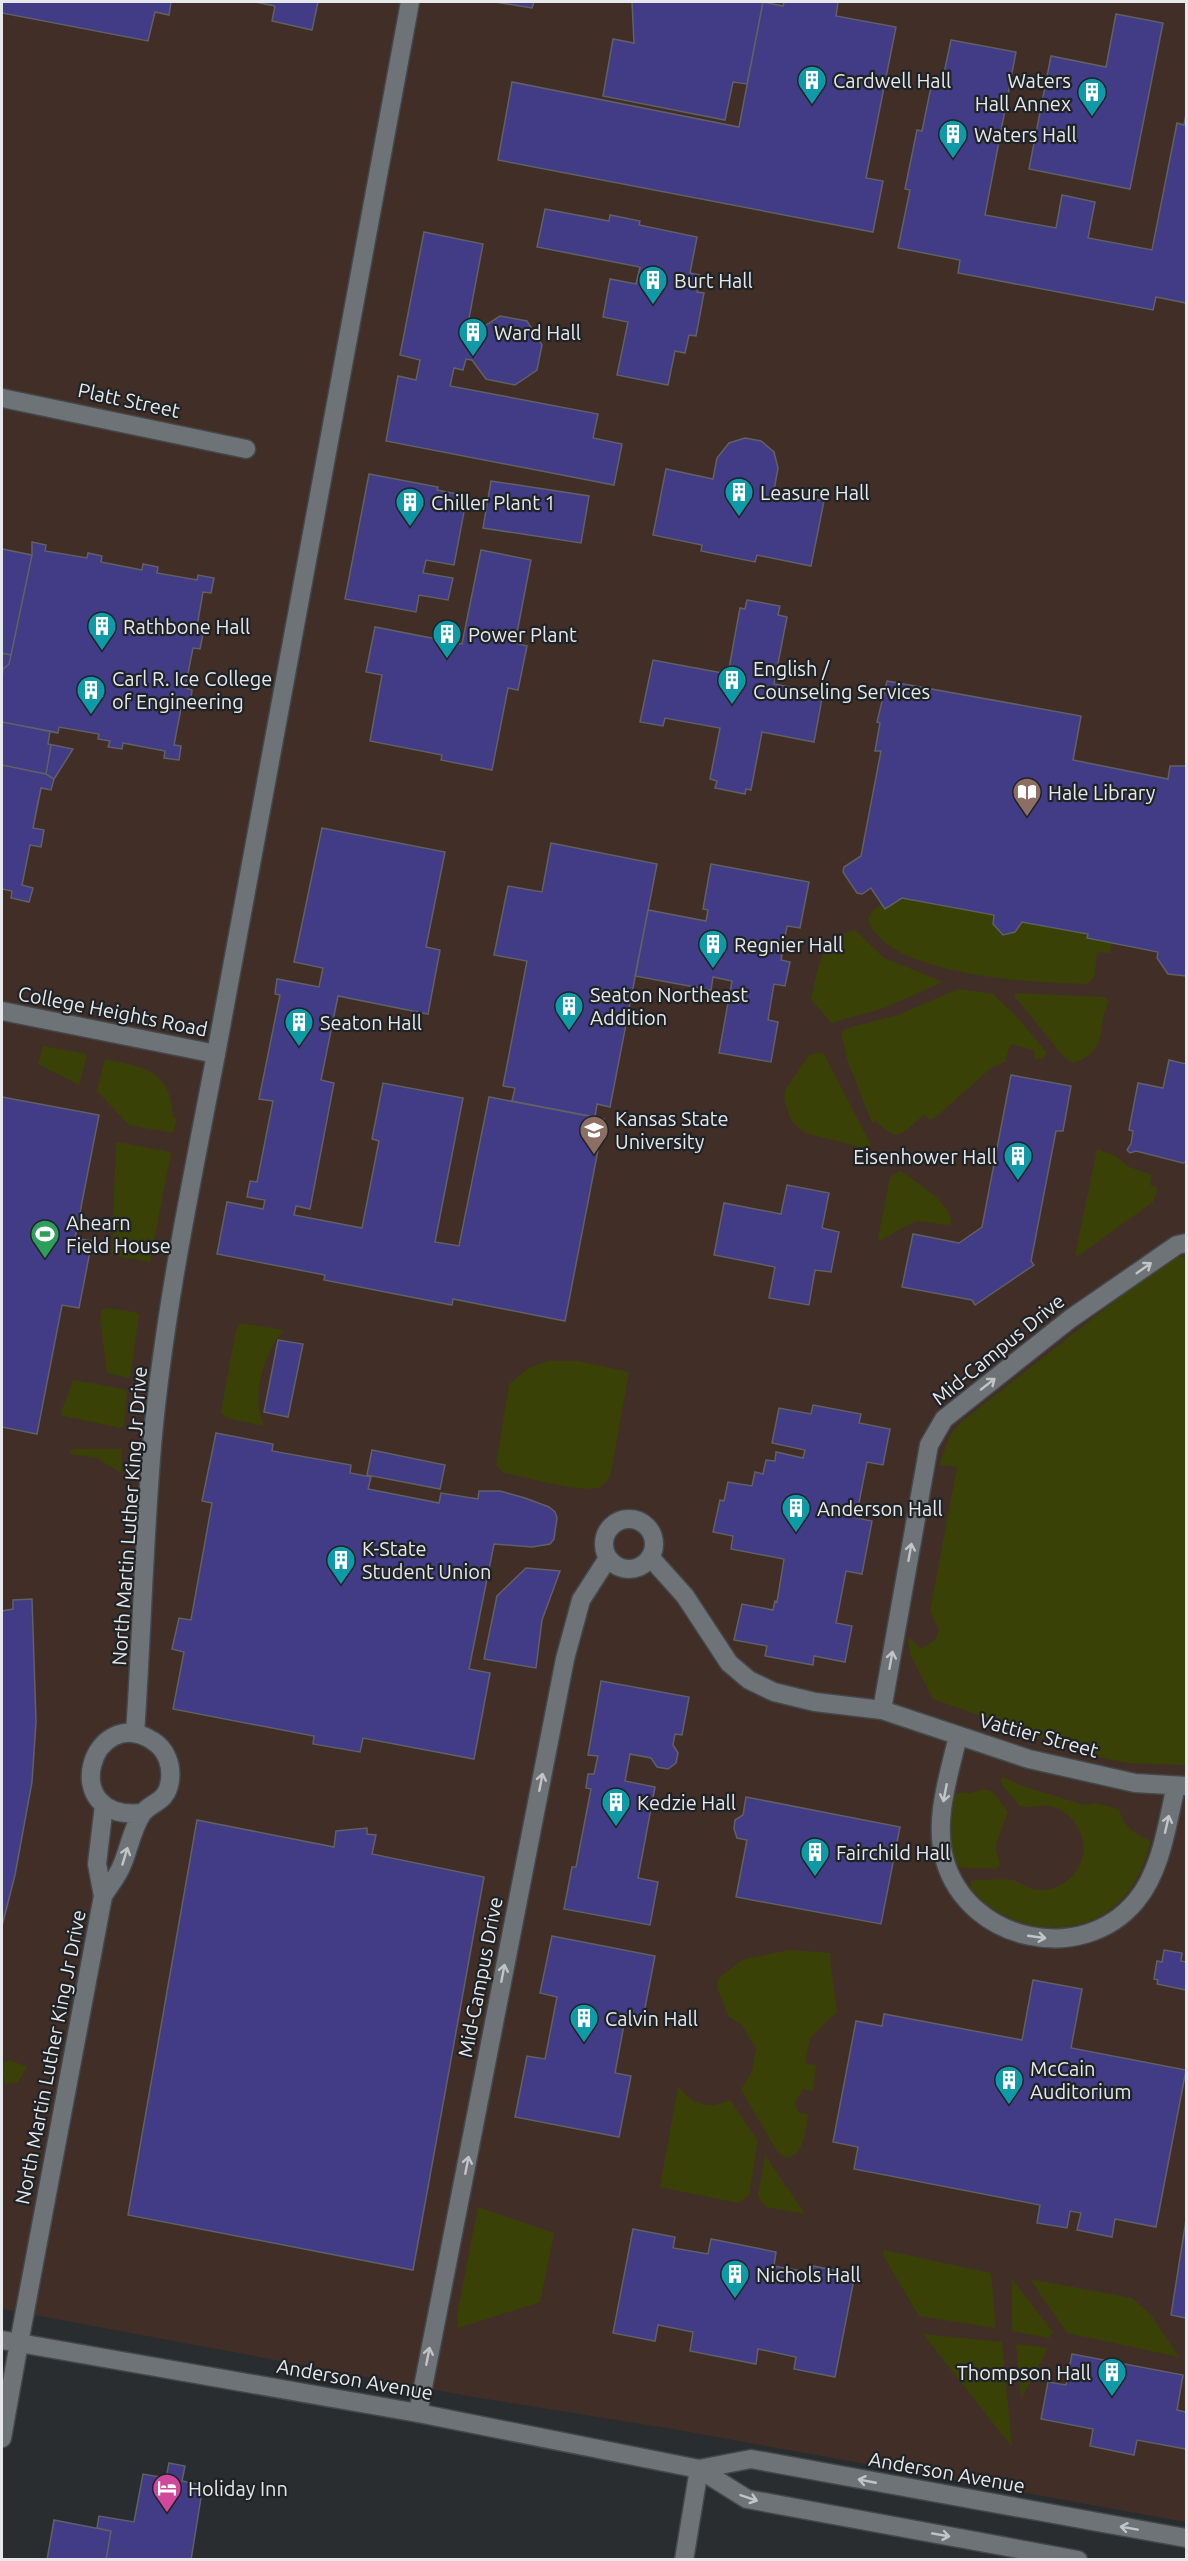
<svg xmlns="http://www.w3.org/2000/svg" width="1188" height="2561" font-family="Ubuntu,sans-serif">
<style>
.education{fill:#412f27}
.green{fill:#3a4106}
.building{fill:#423b85;stroke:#606066;stroke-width:1.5}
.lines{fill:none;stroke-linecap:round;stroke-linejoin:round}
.pedestrian-casing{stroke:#44484b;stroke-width:21}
.minor-casing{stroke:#44484b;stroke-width:21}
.tertiary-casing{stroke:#44484b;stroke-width:21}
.secondary-casing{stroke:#44484b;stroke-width:21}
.pedestrian{stroke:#6e7377;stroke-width:18}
.minor{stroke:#6e7377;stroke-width:18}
.tertiary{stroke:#6e7377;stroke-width:18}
.secondary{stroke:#6e7377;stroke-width:18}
.oneway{stroke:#c2c5c8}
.labels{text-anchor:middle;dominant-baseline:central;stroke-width:4.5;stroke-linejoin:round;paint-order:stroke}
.poi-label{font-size:20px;fill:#e6e8eb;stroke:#1f2326;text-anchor:start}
.street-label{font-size:20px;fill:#e6e8eb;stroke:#1f2326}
</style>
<rect width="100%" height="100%" fill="#292d30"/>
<path class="education" d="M2,2H1186V2522L667,2428L474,2397L2,2309Z"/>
<path class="green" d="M902,898L994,915L993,924L1003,935L1016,932L1022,922L1088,934V938L1112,943L1110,953L1097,952L1094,978L1086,984C1037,983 883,976 868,918L872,911L882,904L886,909Z
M855,930L884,958L943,982L884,1008L831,1023L811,999C818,969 820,937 855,930Z
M958,989L993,994L1018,1018L1047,1053L1042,1059H1035L1034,1050L1010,1044L1005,1062L991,1068L937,1116L930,1120L924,1115C901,1132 901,1146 876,1121L872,1123L848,1062L841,1033L848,1028L898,1015Z
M1015,993L1105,997L1109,1002C1095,1025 1112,1049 1074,1063L1064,1057L1015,997Z
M43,1046L87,1054L79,1085L38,1064Z
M823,1052L871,1145L864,1148L805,1133L791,1121L784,1099L785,1090L809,1055Z
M105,1059C144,1067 171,1070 173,1117L177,1118L173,1133L129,1125L97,1091Z
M116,1142L171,1152L150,1262L117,1256L112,1252Z
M1097,1149L1115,1156L1129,1167L1152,1175L1150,1185L1158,1187L1153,1202L1078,1256L1075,1255Z
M900,1171C915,1181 955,1205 951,1225L917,1221L907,1225L880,1241L878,1239L890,1177Z
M1180,1256L1186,1259V1765L1128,1763L1094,1756L933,1699L910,1654L908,1638L912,1639L921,1649L935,1640L939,1630L930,1611L957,1467L939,1465L950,1435L961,1422L1167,1260Z
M105,1308L135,1312L139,1315L130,1378L107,1373L100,1318L101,1311Z
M240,1323L283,1330C264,1354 250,1397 264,1426L226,1418L221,1412L236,1330Z
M548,1361H578L629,1372L611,1472C609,1479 605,1487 596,1488C577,1492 526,1477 504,1473L496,1465L509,1384L529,1368Z
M73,1380L127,1390L124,1426L120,1428L60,1415Z
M76,1449H122L121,1473L97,1458L70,1454L71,1450Z
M1003,1777L1023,1786L1084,1805L1095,1803L1119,1809C1124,1827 1135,1835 1151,1841C1145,1862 1138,1882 1123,1898C1081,1944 1007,1933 970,1888L971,1881C974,1880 1008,1879 1012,1880C1019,1881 1025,1887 1032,1889C1056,1894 1079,1878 1083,1854C1086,1832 1071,1810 1049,1806C1039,1804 1028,1810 1018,1805C1013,1795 1003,1789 1000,1779Z
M986,1789L992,1791L1008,1812L997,1841L996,1850L1000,1865L996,1869C985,1867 966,1870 957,1866C947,1842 952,1818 955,1793H970Z
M789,1950L831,1953L830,1960L837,2012L810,2038L805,2063L816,2065L813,2091L803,2089L795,2102L798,2112L808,2115C805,2130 805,2155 786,2158L777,2151L741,2090L752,2071L756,2048L741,2024L729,2017L717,1988L718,1979L742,1960Z
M10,2060L27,2067L18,2082L5,2084L2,2071L4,2062Z
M678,2087C697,2106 705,2110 730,2100L758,2141L749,2195L738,2203L660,2187Z
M765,2155L805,2214L766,2207L758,2196Z
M478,2207L554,2233L540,2302L458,2328L457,2315Z
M883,2250L991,2273L996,2328L919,2316L884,2257Z
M1012,2279L1053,2332L1049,2338L1012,2331Z
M1030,2279L1132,2298L1151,2315L1179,2357L1067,2333Z
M923,2334L1002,2342L1012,2447Z
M1016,2344L1048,2348L1021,2399Z"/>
<path class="building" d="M2,2H171L169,15L155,12L148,41L2,13Z
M255,2H318L312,30L272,21L275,6Z
M495,2H534L532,8Z
M632,2H763L747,84L733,82L725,120L603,96L613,39L634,43Z
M763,2L783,6L784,2H838L836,16L896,27L866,178L883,181L873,232L498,160L512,82L739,127Z
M1116,14L1163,23L1130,189L1029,169L1051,56L1106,67Z
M951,40L1016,52L985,215L1056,228L1062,195L1095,202L1088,238L1152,250L1177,123L1184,125L1186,114V303L1156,297L1153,310L958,273L960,260L898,248L910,190L905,189L917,130L922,131L933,77L943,78Z
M545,209L609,221L610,215L640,221L639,225L697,237L690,273L700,275L697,292L704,293L696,336L689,335L685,353L675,351L668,385L617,375L628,322L603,317L610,279L636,284L640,267L537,247Z
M424,232L483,244L467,329L477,331L500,316L527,321L542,345L537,370L515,385L486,379L472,360L466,359L463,370L454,368L450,386L598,414L593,438L622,444L614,485L386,441L398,376L416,380L420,360L400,355Z
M745,438L761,441L774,452L778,468L774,490L824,501L811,566L757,555L755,562L701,551L702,545L653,535L666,469L713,479L717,458L729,443Z
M369,474L438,487L437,490L467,496L454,565L426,560L423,573L453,578L448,600L419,595L416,612L345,599Z
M491,481L589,496L581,543L483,528Z
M32,542L46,545L45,551L87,558L88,553L102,556L101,562L142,570L143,564L158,567L157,573L197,580L198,575L214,578L211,593L203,592L196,632L203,634L200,649L193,648L185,688L192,690L190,705L182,703L174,745L181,746L179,760L164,758L165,751L123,743L122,749L108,747L110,741L98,739L99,734L59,727L58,733L50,731L48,744L73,749L54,779L51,790L41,788L33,828L44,830L41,847L30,845L22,885L33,888L29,902L11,898L12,891L2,889V549L32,555Z
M32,542L46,545L45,551L87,558L88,553L102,556L101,562L142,570L143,564L158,567L157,573L197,580L198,575L214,578L211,593L203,592L196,632L203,634L200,649L193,648L185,688L192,690L190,705L182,703L174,745L181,746L179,760L164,758L165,751L123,743L122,749L108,747L110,741L98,739L99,734L59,727L58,733L2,722V678L3,669L9,664L11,655L32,555Z
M2,549L32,555L11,655L2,653Z
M481,550L531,560L515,643L527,646L518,690L508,688L492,770L441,760L442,755L370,741L382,675L366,672L375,627L462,644Z
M747,600L780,606L778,615L787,617L774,684L823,693L814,742L762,732L751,790L746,789L745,794L715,788L717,781L710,779L720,728L665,718L663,726L640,722L653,660L728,674L740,608L745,609Z
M2,653L11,655L9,664L3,669L2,678Z
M887,681L1081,716L1073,760L1168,779L1170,766H1186V976L1168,974L1157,958L1158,952L1087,938L1088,934L1022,922L1015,932L1003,935L993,924L994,915L902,898L885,909L871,888L862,894L857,893L843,872L844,867L861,856L881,751H875L880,723L877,722Z
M2,722L50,731L48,744L51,745L46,774L2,765Z
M2,765L46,774L54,779L51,790L41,788L37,807L33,828L44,830L41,847L30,845L22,885L33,888L29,902L11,898L12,891L2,889Z
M322,828L445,852L426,947L440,950L428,1014L338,996L321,1080L334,1083L310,1209L296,1206L294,1215L362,1228L379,1141L372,1139L383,1083L463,1098L435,1242L459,1246L489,1097L604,1119L565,1321L453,1299L452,1305L324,1280L325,1275L217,1254L227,1202L263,1209L265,1200L247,1197L250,1181L257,1182L273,1101L259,1099L280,995L275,994L277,979L319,987L323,968L294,962Z
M551,843L657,864L610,1107L597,1104L595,1117L512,1101L515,1088L503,1086L527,961L494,955L508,886L542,892Z
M711,864L809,882L800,928L787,926L781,960L790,962L785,986L774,984L768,1020L778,1022L771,1062L719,1053L732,981L713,977L711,990L635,976L648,910L706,921L708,910L703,909Z
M1169,1060L1186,1064V1162L1183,1163L1136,1151L1130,1153L1127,1150L1131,1144L1133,1131L1129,1130L1138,1083L1163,1088Z
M1011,1075L1071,1086L1063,1131H1056L1031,1261L1034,1265L975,1305L972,1300L902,1287L913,1234L959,1243L982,1227Z
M2,1097L99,1115L75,1238L92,1241L79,1308L62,1305L37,1434L2,1427Z
M787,1185L829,1193L822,1228L839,1232L831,1272L815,1270L809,1305L769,1298L775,1267L714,1255L724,1203L781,1214Z
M278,1340L303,1344L288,1417L264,1412Z
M813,1405L861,1414L859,1423L890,1429L883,1465L867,1462L856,1518L872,1521L862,1574L846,1571L836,1623L852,1626L845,1662L814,1656L813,1665L765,1656L767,1646L734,1640L742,1604L773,1610L775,1601L777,1602L784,1559L731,1549L733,1536L713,1532L720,1500L724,1501L728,1482L752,1486L755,1472L763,1474L766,1460L775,1461L776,1452L803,1458L805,1450L772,1443L779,1408L811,1414Z
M216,1433L273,1444L272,1451L351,1465L350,1473L371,1477L368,1489L439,1503L441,1493L478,1499L479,1491H500L525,1498L549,1507L555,1512L557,1518L554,1539L550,1544L532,1547L494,1544L469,1669L490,1673L474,1759L363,1738L360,1752L313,1744L314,1736L173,1709L184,1652L172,1649L179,1618L191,1620L212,1503L202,1501Z
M372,1450L445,1465L440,1489L367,1475Z
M526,1568L560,1571L542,1620L536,1668L484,1659L497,1596Z
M32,1599L36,1722L32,1782L15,1875L2,1926V1611L13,1609V1600Z
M601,1681L689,1697L682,1735L675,1734L673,1745L678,1753L676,1763L668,1769L657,1767L651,1758L630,1754L625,1781L655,1787L638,1878L658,1882L650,1925L564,1909L572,1867H576L591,1789L586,1788L588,1774H594L598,1756L588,1755Z
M746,1797L900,1827L881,1924L736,1897L747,1840L737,1838L734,1829L735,1820L743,1815Z
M197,1820L334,1847L336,1831L367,1828V1834L376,1835L372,1854L484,1877L413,2270L128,2215Z
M552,1936L655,1956L643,2018L626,2014L615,2073L631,2076L619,2137L515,2117L527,2056L545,2059L557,1997L540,1993Z
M1164,1950L1182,1953L1181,1961L1186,1962V1990L1157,1984L1158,1980L1154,1979L1157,1961L1162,1962Z
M1033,1980L1082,1989L1071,2048L1186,2070L1156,2227L1115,2219L1112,2237L1077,2230L1081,2213L1070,2211L1067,2228L1037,2223L1040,2205L854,2169L858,2147L833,2142L856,2021L882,2026L884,2014L1022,2040Z
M1186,2220V2318L1171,2315Z
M633,2229L675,2237L673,2248L708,2254L711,2239L776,2252L774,2266L812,2273L813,2266L855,2274L835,2377L794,2369L796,2357L758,2349L756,2364L690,2351L693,2332L658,2325L655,2341L613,2333Z
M1072,2354L1183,2375L1177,2410L1186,2412V2449L1137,2440L1134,2455L1090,2446L1093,2429L1041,2419L1048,2382L1066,2385Z
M169,2463L185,2466L182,2481L203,2485L191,2560H106L111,2531L97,2528L99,2516L134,2522L143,2474L166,2478Z
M54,2520L111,2531L106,2560H47Z"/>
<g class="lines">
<g class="pedestrian-casing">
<path id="pedestrian" d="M216,1054L410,2"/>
</g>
<g class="minor-casing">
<path id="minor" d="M2,398L246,449
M2,1011L216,1054C192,1180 165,1307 153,1435C144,1534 142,1634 135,1733
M604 1544a25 25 0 1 1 50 0a25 25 0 1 1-50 0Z
M650,1557L685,1596L729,1663L749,1680L774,1692L815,1702L882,1710L1029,1759L1135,1783L1186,1786
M882,1710L929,1445L944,1419L1070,1319L1177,1245L1186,1243
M958,1736C949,1775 933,1821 945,1861C969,1942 1082,1966 1136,1901C1162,1870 1167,1823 1176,1786
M103,1896C109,1886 118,1876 122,1865C129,1849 132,1829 142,1814C151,1801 167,1804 170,1780C172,1765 166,1749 153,1741C92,1701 55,1822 143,1813
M19,2343L103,1896L97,1864L104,1805
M418,2413L565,1659L581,1600L608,1558
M684,2560L699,2469"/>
</g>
<g class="tertiary-casing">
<path id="tertiary" d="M2,2438L19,2343"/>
</g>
<g class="secondary-casing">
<path id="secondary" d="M2,2340L418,2413L699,2469L747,2499L1078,2560
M699,2469L751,2459L1186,2538"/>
</g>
<use href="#pedestrian" class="pedestrian"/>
<use href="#minor" class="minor"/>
<use href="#tertiary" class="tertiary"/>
<use href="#secondary" class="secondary"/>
</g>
<defs><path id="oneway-shaft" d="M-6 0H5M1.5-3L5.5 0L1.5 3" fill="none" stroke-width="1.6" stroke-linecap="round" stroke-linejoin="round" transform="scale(1.5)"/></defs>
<g class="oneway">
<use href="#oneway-shaft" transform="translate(1144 1268) rotate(-35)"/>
<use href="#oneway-shaft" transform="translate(988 1384) rotate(-38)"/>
<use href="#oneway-shaft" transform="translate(910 1552) rotate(-80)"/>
<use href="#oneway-shaft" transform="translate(891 1660) rotate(-80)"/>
<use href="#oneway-shaft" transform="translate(541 1782) rotate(-79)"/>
<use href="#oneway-shaft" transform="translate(945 1793) rotate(101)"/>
<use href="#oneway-shaft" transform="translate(1167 1824) rotate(-77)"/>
<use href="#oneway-shaft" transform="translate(125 1856) rotate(-73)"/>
<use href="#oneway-shaft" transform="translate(1037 1937) rotate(8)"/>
<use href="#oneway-shaft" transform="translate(503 1973) rotate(-79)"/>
<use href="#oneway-shaft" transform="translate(467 2165) rotate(-79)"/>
<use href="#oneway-shaft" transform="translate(428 2356) rotate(-79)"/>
<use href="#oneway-shaft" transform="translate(867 2481) rotate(-169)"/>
<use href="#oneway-shaft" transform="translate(749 2498) rotate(19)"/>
<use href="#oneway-shaft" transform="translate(1129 2528) rotate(-170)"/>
<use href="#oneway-shaft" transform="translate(941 2535) rotate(10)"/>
</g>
<defs>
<g id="building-pin" transform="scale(1.5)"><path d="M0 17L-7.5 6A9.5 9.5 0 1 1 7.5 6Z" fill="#0f9aa8" stroke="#1f2326"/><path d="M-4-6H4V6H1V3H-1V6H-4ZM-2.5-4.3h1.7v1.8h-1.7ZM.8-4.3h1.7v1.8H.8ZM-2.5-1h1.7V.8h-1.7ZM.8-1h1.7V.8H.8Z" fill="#fff"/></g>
<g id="library-pin" transform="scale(1.5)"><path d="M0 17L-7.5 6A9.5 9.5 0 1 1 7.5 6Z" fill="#8d6e63" stroke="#1f2326"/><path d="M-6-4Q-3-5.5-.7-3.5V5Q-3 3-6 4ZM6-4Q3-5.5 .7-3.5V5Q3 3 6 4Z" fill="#fff"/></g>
<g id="university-pin" transform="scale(1.5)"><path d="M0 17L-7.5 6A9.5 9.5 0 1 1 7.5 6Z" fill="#8d6e63" stroke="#1f2326"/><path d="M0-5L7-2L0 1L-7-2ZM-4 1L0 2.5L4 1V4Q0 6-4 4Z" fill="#fff"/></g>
<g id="stadium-pin" transform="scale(1.5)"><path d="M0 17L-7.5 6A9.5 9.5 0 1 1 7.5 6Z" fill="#2e9e5b" stroke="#1f2326"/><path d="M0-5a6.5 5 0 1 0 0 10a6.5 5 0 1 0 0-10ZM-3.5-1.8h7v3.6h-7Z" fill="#fff"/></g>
<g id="hotel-pin" transform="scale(1.5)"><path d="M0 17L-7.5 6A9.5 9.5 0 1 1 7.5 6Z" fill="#d1479c" stroke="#1f2326"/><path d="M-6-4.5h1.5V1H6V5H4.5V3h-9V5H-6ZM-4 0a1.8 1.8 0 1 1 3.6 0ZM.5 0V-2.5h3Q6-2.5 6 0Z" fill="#fff"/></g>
</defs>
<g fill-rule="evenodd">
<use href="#building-pin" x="812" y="80"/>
<use href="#building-pin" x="1092" y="92"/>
<use href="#building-pin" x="953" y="134"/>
<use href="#building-pin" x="653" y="280"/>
<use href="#building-pin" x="473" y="332"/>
<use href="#building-pin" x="739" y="492"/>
<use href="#building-pin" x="410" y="502"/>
<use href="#building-pin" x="102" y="626"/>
<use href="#building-pin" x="447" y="634"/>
<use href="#building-pin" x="732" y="680"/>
<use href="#building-pin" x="91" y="690"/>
<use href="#library-pin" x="1027" y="792"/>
<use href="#building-pin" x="713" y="944"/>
<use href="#building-pin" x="569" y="1006"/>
<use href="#building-pin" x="299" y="1022"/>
<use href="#university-pin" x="594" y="1130"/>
<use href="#building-pin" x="1018" y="1156"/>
<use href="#stadium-pin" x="45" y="1234"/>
<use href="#building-pin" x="796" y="1508"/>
<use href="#building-pin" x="341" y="1560"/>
<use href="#building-pin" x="616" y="1802"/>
<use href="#building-pin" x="815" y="1852"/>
<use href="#building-pin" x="584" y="2018"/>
<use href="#building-pin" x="1009" y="2080"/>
<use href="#building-pin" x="735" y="2274"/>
<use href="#building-pin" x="1112" y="2372"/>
<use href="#hotel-pin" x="167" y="2488"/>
</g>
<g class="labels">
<g class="poi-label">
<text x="833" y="80">Cardwell Hall</text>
<text x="1071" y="80" text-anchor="end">Waters<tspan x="1071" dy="23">Hall Annex</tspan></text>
<text x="974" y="134">Waters Hall</text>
<text x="674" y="280">Burt Hall</text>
<text x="494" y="332">Ward Hall</text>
<text x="760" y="492">Leasure Hall</text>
<text x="431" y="502">Chiller Plant 1</text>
<text x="123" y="626">Rathbone Hall</text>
<text x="468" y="634">Power Plant</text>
<text x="753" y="668">English /<tspan x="753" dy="23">Counseling Services</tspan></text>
<text x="112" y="678">Carl R. Ice College<tspan x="112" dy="23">of Engineering</tspan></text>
<text x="1048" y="792">Hale Library</text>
<text x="734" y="944">Regnier Hall</text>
<text x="590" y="994">Seaton Northeast<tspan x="590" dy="23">Addition</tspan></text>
<text x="320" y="1022">Seaton Hall</text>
<text x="615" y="1118">Kansas State<tspan x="615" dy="23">University</tspan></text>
<text x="997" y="1156" text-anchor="end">Eisenhower Hall</text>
<text x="66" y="1222">Ahearn<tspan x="66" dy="23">Field House</tspan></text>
<text x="817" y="1508">Anderson Hall</text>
<text x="362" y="1548">K-State<tspan x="362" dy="23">Student Union</tspan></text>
<text x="637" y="1802">Kedzie Hall</text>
<text x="836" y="1852">Fairchild Hall</text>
<text x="605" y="2018">Calvin Hall</text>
<text x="1030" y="2068">McCain<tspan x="1030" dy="23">Auditorium</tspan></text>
<text x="756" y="2274">Nichols Hall</text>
<text x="1091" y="2372" text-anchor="end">Thompson Hall</text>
<text x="188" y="2488">Holiday Inn</text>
</g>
<g class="street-label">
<text transform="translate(129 400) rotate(12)">Platt Street</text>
<text transform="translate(113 1011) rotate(11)">College Heights Road</text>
<text transform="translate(998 1349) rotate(-39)">Mid-Campus Drive</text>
<text transform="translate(129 1516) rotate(-86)">North Martin Luther King Jr Drive</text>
<text transform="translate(1039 1735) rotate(15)">Vattier Street</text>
<text transform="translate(480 1977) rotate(-79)">Mid-Campus Drive</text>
<text transform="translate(50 2057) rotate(-79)">North Martin Luther King Jr Drive</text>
<text transform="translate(355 2379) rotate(10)">Anderson Avenue</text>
<text transform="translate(947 2472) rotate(10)">Anderson Avenue</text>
</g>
</g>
<rect width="1188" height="2561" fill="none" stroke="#e6e8eb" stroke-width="6"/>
</svg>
